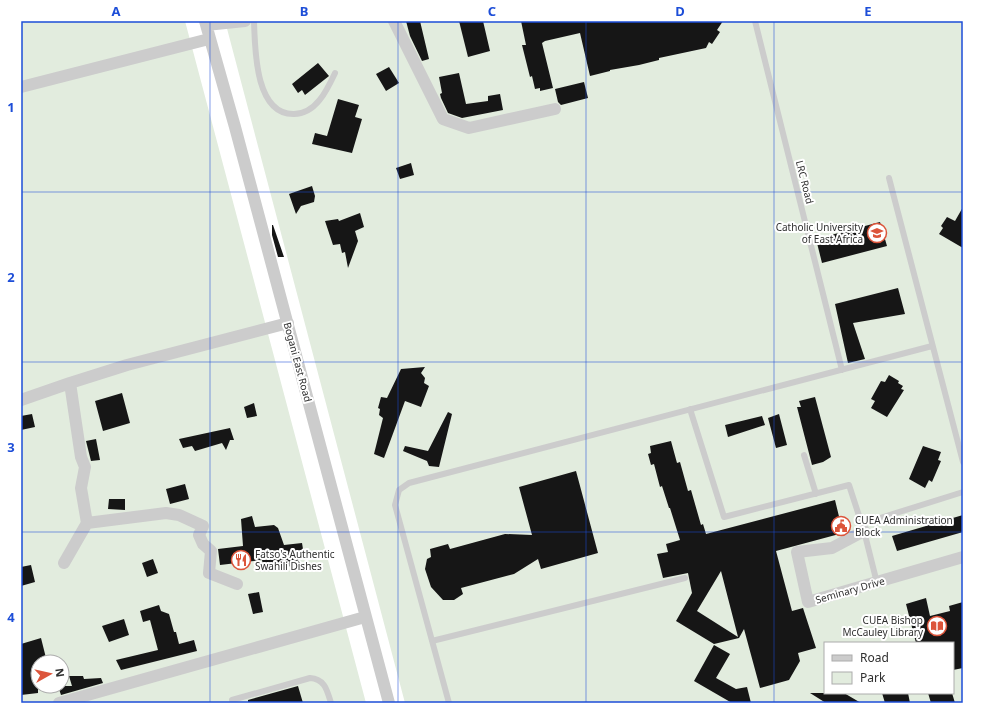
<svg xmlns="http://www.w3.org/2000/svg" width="984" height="724" font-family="'Noto Sans',sans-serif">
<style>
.green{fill:#e2ecde;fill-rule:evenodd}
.building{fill:#161616;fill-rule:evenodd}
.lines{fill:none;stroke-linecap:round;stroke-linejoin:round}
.service{stroke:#ccc;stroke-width:6}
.minor{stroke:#ccc;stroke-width:12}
.grid{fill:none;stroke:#1d4ed8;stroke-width:1;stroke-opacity:0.55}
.labels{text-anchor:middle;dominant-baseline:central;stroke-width:4;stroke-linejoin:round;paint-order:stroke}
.street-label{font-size:10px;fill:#2f2f2f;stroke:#fff}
.poi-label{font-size:10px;fill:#2f2f2f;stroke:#fff;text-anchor:end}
.neatline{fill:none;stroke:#1d4ed8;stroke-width:1.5}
.grid-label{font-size:13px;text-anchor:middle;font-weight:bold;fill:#1d4ed8}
</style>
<rect width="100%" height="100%" fill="#fff"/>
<path class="green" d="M21,21H185L366,703H21ZM38,662H62V686H38Z
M225,21H963V703H405ZM825,643H953V693H825Z"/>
<path class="building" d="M406,21H420L429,59L422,61L410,36Z
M459,21H483L490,51L468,57Z
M521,21H723L717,30L720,32L712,44L709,42L706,48L659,58V60L639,65L610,70V71L590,76L580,33L545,41L542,43L553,88L540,91V88L535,89L532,76L530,77L522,45H526Z
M318,63L329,76L305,95L302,90L298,93L292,84Z
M389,67L399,83L386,91L376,74Z
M459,73L466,104L488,101V96L500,94L503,110L462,118L448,113L441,98L440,94L442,93L439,77Z
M584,82L588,98L561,105L558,102L555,89Z
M338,99L359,105L355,117L362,119L352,153L312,144L315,133L327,136Z
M411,163L414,175L400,179L396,168Z
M312,186L315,196L314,202L301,206L296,214L289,194Z
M963,207V248L939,234L943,228L941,226L947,217L955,221Z
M360,213L364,227L355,231L358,241L348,268L345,252L342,253L340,244L333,245L325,221L338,219L339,221Z
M880,222L887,246L822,263L816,239Z
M272,225H273L284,257H278L272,235Z
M898,288L905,314L853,323L865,359L848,363L835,304Z
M425,367L421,373L425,378L424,383L429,386L421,407L405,401L384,458L374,454L383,418L379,415L380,409L378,408L381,397L387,398L401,369Z
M889,375L899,381L898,383L903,386L901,389L904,390L887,417L871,408L875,401L871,399L881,381L885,382Z
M122,393L130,423L103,431L95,401Z
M815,397L831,457L823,462L812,465L797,407H801L799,401Z
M254,403L257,416L247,418L244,407Z
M448,412L452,414L439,467L429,466L427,461L403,451L405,446L428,451Z
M32,414L35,427L21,430V416Z
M779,414L787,445L776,448L768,418Z
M762,416L765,425L728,437L725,425Z
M230,428L234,440H230L226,450L222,443L195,451L192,446L183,448L179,439Z
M96,439L100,460L91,461L86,441Z
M671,441L677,463L680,462L688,491L691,490L701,525L703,524L706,534L835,500L843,533L776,551L792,611L803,608L816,648L798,653L800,661L789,680L760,688L744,629L739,638L714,644L676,621L692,593L688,573L663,578L657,554L668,552L666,544L680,540L670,508H669L662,486L660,487L654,464L651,465L648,454L651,453L650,446ZM721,571L738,637L697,611Z
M923,446L941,452L938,460L941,461L932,482L929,480L925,488L909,479Z
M576,471L598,553L541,569L538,559L514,574L461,588L463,594L454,600H443L431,587L425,569L427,559L431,557L430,549L448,544L450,549L505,534L532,535L519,487Z
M185,484L189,499L170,504L166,489Z
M109,499H125V510L108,509Z
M963,515V532L897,551L892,536L926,526L925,523L931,521L945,518L946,520Z
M252,516L255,527L274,525L278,528L284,545L302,543L304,555L299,557V565L264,570L262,560L220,565L218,549L243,546L241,519Z
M153,559L158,573L147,577L142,563Z
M31,565L35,582L21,586V567Z
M259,592L263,612L253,614L248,594Z
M926,598L930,616L950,611L949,606L963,602V668L953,670V643H916L906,604Z
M159,605L161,611L169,614L174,632H176L179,644L194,640L197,651L121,670L116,660L158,650L150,620L143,622L140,611Z
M124,619L129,635L109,642L102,626Z
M41,638L47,662H38V693L21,695V644Z
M714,645L730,654L716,678L736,689L747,687L751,703H732L694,681Z
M69,676H83L84,679L101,678L103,683L61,695L58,686H72Z
M298,686L303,703H248V700Z
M810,693H844L861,703H826Z
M882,693H908L910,703H885Z
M928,693H952L955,703H931Z"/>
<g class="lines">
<path class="service" d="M254,21C255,49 255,115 294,114C316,114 327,90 335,73
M755,21L842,370
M889,178L963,462
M690,409L724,517L849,485L864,531L877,583
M804,455L816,494
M861,524L963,492
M432,641L685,578
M232,700L310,678C325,679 327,690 331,703
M449,703L395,505L399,490L409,483L932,346"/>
<path class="minor" d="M205,21L235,127L389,703
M394,21L443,119L469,128L555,109
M206,25L245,21
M21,87L209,39
M21,400L70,383
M864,531L832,548L797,552L808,602L963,557
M64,563L87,523
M237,584L209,573L211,551L203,544L199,535L203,526L179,515L166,513L87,523L81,488L85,467L81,457L70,383L127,365L288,323
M59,703L365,617"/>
</g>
<path class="grid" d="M210,21V703M398,21V703M586,21V703M774,21V703M21,192H963M21,362H963M21,532H963"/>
<defs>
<g id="university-ring" transform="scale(1)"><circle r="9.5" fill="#fff" stroke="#dc553b" stroke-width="1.5"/><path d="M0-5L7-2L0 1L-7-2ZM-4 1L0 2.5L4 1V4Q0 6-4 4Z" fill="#dc553b"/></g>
<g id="civic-ring" transform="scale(1)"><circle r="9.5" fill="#fff" stroke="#dc553b" stroke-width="1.5"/><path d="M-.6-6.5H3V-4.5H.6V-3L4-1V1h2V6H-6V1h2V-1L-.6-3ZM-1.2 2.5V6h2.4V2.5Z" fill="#dc553b"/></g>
<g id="restaurant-ring" transform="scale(1)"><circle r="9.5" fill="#fff" stroke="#dc553b" stroke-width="1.5"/><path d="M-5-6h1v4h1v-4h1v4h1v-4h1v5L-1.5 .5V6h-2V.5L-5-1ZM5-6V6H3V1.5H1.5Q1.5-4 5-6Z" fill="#dc553b"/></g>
<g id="library-ring" transform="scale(1)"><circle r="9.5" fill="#fff" stroke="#dc553b" stroke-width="1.5"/><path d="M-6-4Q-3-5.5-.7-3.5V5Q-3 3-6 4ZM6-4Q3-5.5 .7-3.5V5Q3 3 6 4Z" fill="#dc553b"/></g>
</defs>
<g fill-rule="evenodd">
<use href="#university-ring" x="877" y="233"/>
<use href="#civic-ring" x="841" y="526"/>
<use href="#restaurant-ring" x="241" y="560"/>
<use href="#library-ring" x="937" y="626"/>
</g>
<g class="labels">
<g class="street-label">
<text transform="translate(805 182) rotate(76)">LRC Road</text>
<text transform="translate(298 362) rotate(75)">Bogani East Road</text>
<text transform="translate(850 590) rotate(-16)">Seminary Drive</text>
</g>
<g class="poi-label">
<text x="863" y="227">Catholic University<tspan x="863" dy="12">of East Africa</tspan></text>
<text x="855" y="520" text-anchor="start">CUEA Administration<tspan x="855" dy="12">Block</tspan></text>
<text x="255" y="554" text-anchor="start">Fatso's Authentic<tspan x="255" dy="12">Swahili Dishes</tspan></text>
<text x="923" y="620">CUEA Bishop<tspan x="923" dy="12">McCauley Library</tspan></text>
</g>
</g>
<rect width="984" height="724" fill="none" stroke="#ffffff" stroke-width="44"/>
<rect x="824" y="642" width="130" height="52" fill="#ffffff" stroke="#acacac"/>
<rect x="832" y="655" width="20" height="6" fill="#cccccc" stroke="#acacac"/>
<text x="860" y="662" font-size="12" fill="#2f2f2f">Road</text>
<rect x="832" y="672" width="20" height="12" fill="#e2ecde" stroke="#acacac"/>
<text x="860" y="682" font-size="12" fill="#2f2f2f">Park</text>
<g transform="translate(50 674) rotate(82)"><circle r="19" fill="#ffffff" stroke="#acacac"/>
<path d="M0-3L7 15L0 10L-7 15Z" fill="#dc553b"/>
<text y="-6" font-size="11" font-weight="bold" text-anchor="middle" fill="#2f2f2f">N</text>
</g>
<rect x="22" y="22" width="940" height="680" class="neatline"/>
<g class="grid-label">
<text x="116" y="16">A</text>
<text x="304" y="16">B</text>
<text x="492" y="16">C</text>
<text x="680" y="16">D</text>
<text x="868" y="16">E</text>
<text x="11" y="112">1</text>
<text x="11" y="282">2</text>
<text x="11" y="452">3</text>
<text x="11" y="622">4</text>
</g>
</svg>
